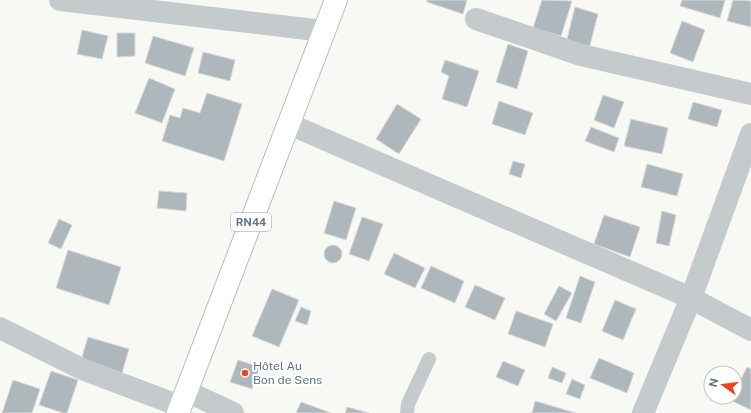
<svg xmlns="http://www.w3.org/2000/svg" width="751" height="413" font-family="'Public Sans',sans-serif">
<style>
.building{fill:#adb7bc;stroke:#d9d9d7}
.lines{fill:none;stroke-linecap:round;stroke-linejoin:round}
.primary-casing{stroke:#b8bdc0;stroke-width:24}
.service{stroke:#c5cacd;stroke-width:14}
.minor{stroke:#c5cacd;stroke-width:22}
.primary{stroke:#fff;stroke-width:22}
.poi-dot{fill:#f2411b;stroke:#fff;stroke-width:1.5}
.labels{text-anchor:middle;dominant-baseline:central;stroke-width:4;stroke-linejoin:round;paint-order:stroke}
.shield{fill:#fff;stroke:#909ea8;stroke-width:1}
.shield-label{font-size:11px;font-weight:bold;fill:#607582}
.poi-label{font-size:12px;fill:#607582;stroke:#fff;text-anchor:start}
</style>
<rect width="100%" height="100%" fill="#f8f8f4"/>
<path class="building" d="M427,0H467L463,14L427,2Z
M542,0L572,1L561,36L533,28Z
M682,0H725L720,18L680,6Z
M733,0L751,1V27L727,21Z
M575,7L598,14L589,49L566,43Z
M682,21L705,30L693,62L670,53Z
M82,30L108,36L102,59L77,54Z
M117,33H135V56L117,57Z
M153,36L194,48L185,76L145,63Z
M508,44L528,51L517,89L496,82Z
M203,52L235,60L230,81L198,73Z
M445,60L479,71L467,107L442,99L449,76L441,72Z
M149,78L175,89L162,123L135,113Z
M207,93L242,104L224,161L162,141L170,115L180,118L183,108L200,113Z
M603,95L624,102L614,128L594,120Z
M499,101L533,113L525,135L492,124Z
M693,102L722,110L717,127L688,119Z
M397,104L421,119L399,154L376,139Z
M631,119L668,128L662,154L624,146Z
M591,127L619,138L614,152L585,141Z
M513,161L525,164L521,178L509,174Z
M647,164L683,174L677,196L641,187Z
M159,191L187,193L186,211L157,208Z
M334,201L356,208L346,240L324,233Z
M662,211L676,215L669,246L656,243Z
M604,215L640,227L630,257L594,244Z
M362,217L383,224L369,261L349,254Z
M59,219L72,225L61,249L48,243Z
M324 254a9 9 0 1 1 18 0a9 9 0 1 1-18 0Z
M68,250L121,267L109,305L56,288Z
M394,253L425,268L415,288L384,274Z
M431,266L464,281L455,303L421,288Z
M580,276L595,282L581,323L566,318Z
M475,285L505,298L495,320L465,307Z
M559,286L572,293L556,321L544,314Z
M272,289L299,300L279,347L252,336Z
M615,300L636,309L623,340L602,331Z
M301,307L311,311L307,325L295,321Z
M516,311L553,324L545,347L508,334Z
M88,337L129,349L122,373L81,360Z
M599,358L634,373L627,393L590,378Z
M238,360L260,367L252,389L230,382Z
M503,361L525,370L518,386L496,377Z
M552,367L566,373L562,383L548,378Z
M747,367L751,369V410L730,400L732,397H735V391Z
M51,371L78,380L67,413H63L39,405Z
M572,379L585,385L580,399L566,394Z
M13,380L40,389L32,413H2Z
M535,401L576,413H532Z
M301,402L331,413H296Z
M347,407L369,413H345Z"/>
<g class="lines">
<g class="primary-casing">
<path id="primary" d="M178,413L336,0"/>
</g>
<path class="service" d="M407,413L408,404L429,359"/>
<path class="minor" d="M60,0L324,31
M476,19L581,55L751,94
M289,124L691,298L751,330
M0,328L82,369L180,406
M186,391L233,413
M643,413L691,298L751,134"/>
<use href="#primary" class="primary"/>
</g>
<circle class="poi-dot" cx="245" cy="373" r="4"/>
<g class="labels">
<rect class="shield" x="231" y="213" width="40" height="18" rx="3"/>
<g class="shield-label">
<text x="251" y="222">RN44</text>
</g>
<g class="poi-label">
<text x="253" y="366">Hôtel Au<tspan x="253" dy="14">Bon de Sens</tspan></text>
</g>
</g>
<g transform="translate(723 385) rotate(284)"><circle r="19" fill="#ffffff" stroke="#bfc8cd"/>
<path d="M0-3L7 15L0 10L-7 15Z" fill="#f2411b"/>
<text y="-6" font-size="11" font-weight="bold" text-anchor="middle" fill="#607582">N</text>
</g>
</svg>
